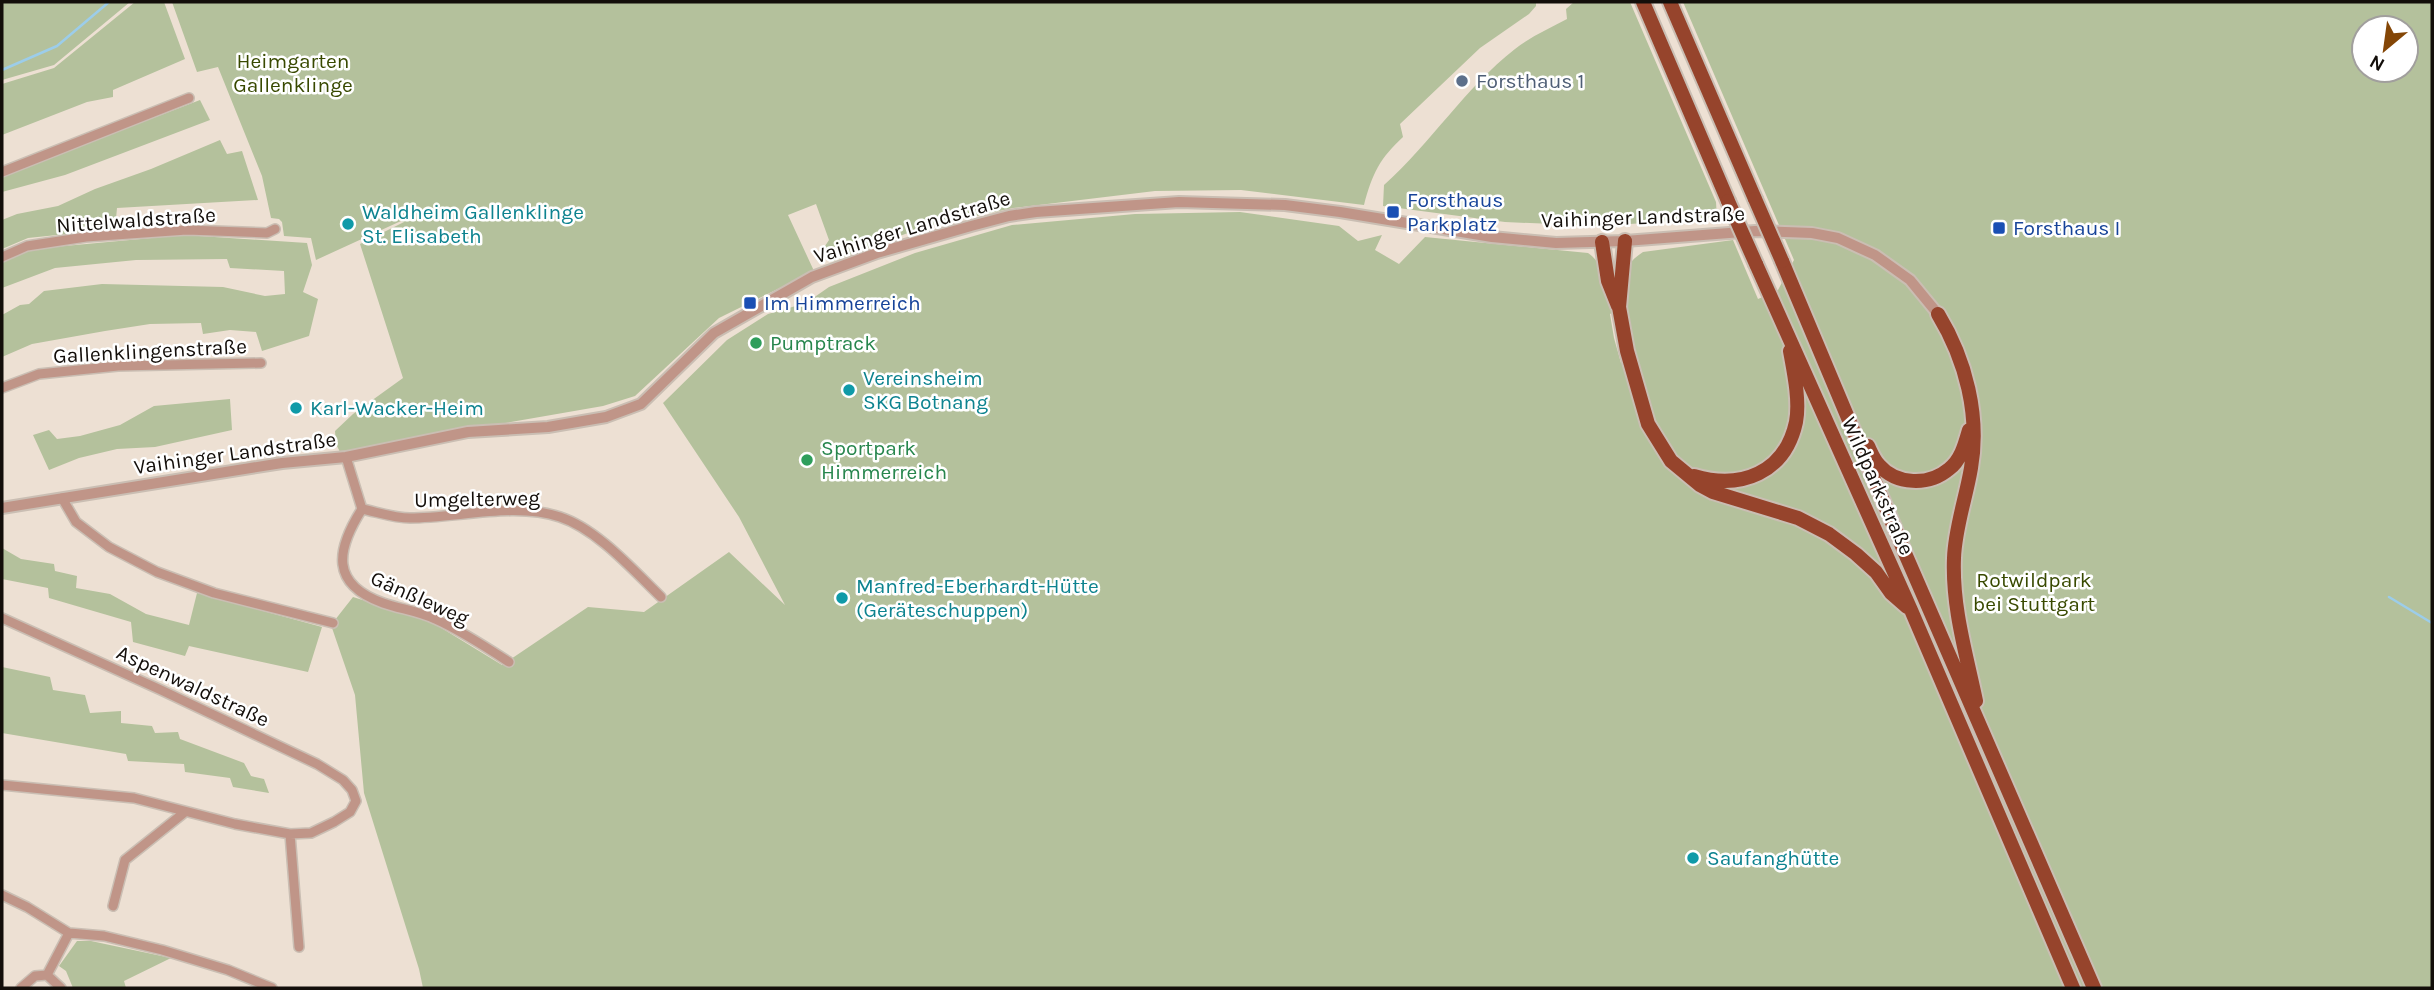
<svg xmlns="http://www.w3.org/2000/svg" width="2434" height="990" font-family="Karla,sans-serif">
<style>
.green{fill:#b4c19c;fill-rule:evenodd}
.lines{fill:none;stroke-linecap:round;stroke-linejoin:round}
.stream{stroke:#9ccdea;stroke-width:2.5}
.minor-casing{stroke:#cabeb3;stroke-width:12}
.tertiary-casing{stroke:#cabeb3;stroke-width:14}
.trunk-casing{stroke:#cabeb3;stroke-width:18}
.minor{stroke:#c09588;stroke-width:9}
.tertiary{stroke:#c09588;stroke-width:10}
.trunk{stroke:#96442c;stroke-width:14}
.trunk-bridge-casing{stroke:#cabeb3;stroke-width:18;stroke-linecap:butt}
.trunk-bridge{stroke:#96442c;stroke-width:14}
.service-dot{fill:#5c6f8a;stroke:#fff;stroke-width:2.5}
.transit-dot{fill:#1a4fb4;stroke:#fff;stroke-width:2.5}
.culture-dot{fill:#0f9aa8;stroke:#fff;stroke-width:2.5}
.leisure-dot{fill:#2e9e5b;stroke:#fff;stroke-width:2.5}
.labels{text-anchor:middle;dominant-baseline:central;stroke-width:5;stroke-linejoin:round;paint-order:stroke}
.park-label{font-size:21px;fill:#384900;stroke:#fff}
.service-label{font-size:21px;fill:#4e5e75;stroke:#fff;text-anchor:start}
.transit-label{font-size:21px;fill:#164399;stroke:#fff;text-anchor:start}
.culture-label{font-size:21px;fill:#0d838f;stroke:#fff;text-anchor:start}
.street-label{font-size:21px;fill:#130e0a;stroke:#fff}
.leisure-label{font-size:21px;fill:#27864d;stroke:#fff;text-anchor:start}
</style>
<rect width="100%" height="100%" fill="#ede0d3"/>
<path class="green" d="M2,2H130L54,65L2,80Z
M135,2H164L185,59L113,90V97L87,102L2,135V84L54,68Z
M172,2H1536V6L1529,14L1480,48L1400,124L1403,137C1380,158 1372,174 1364,205L1241,190L1155,191L1013,208L921,228L831,262L823,249L829,240L816,204L788,215L814,271L719,318L635,396L603,406L340,452L336,444L335,431L353,414L403,378L360,244L404,222L401,221L316,260L311,238L284,236L282,222L279,219L271,218L262,176L218,67L197,72Z
M1574,2H1630L1716,202L1717,218L1601,226L1505,222L1383,206L1384,185C1431,143 1465,88 1515,49C1530,37 1550,28 1567,19L1566,9Z
M1683,2H2432V988H423L419,969L364,793L355,695L331,625L353,597L430,621L502,665L588,607L644,612L729,552L785,605L739,517L663,403L727,340L768,314L806,303L829,287L915,253L1012,225L1135,214L1240,212L1339,226L1358,241L1382,235L1375,250L1399,264L1425,237L1588,253C1606,264 1607,295 1612,313L1610,314L1614,338L1621,363L1634,356C1630,334 1620,289 1628,268C1630,261 1637,256 1643,252L1733,240L1758,299L1778,290L1794,260ZM2364,28H2406V70H2364Z
M200,100L210,120L65,175L2,192V176Z
M220,140L227,154L242,151L258,200L117,208L115,229L28,238L2,249V220L17,214L58,206L95,189L151,169Z
M184,235L307,243L312,265L303,292L318,299L309,336L262,351L256,332L230,330L203,334L201,323L150,324L105,331L32,344L2,357V315L20,305L29,304L44,291L102,284L223,287L265,296L285,294L284,271L230,268L227,259L136,260L55,268L2,288V262L32,249Z
M230,399L232,430L155,447L117,449L79,458L49,470L33,435L49,430L57,439L80,436L120,425L154,406Z
M2,548L21,559L54,564L55,571L77,576L76,588L110,594L146,614L189,625L197,593L322,627L308,672L189,646L185,656L133,642L131,622L49,598L48,588L2,579Z
M2,667L50,677L53,690L85,695L90,713L121,711V723L152,726L155,733L178,732L180,739L244,763L251,776L264,779L269,793L233,787L230,778L185,772L184,764L128,761L126,754L2,733Z
M77,941H91L171,958L124,981L126,988H73L66,971L59,966Z"/>
<g class="lines">
<path class="stream" d="M2,70L57,46L109,2
M2389,597L2432,623"/>
<g class="minor-casing">
<path id="minor" d="M2,172L189,98
M2,257L27,246L86,237L187,230L267,233L275,229
M2,388L39,374L118,366L261,363
M346,457L362,509
M62,498L76,522L109,547L157,572L214,593L333,623
M362,509C377,512 394,518 410,518C457,518 515,502 560,517C597,529 633,570 661,597
M362,509C336,550 330,584 383,603C400,609 418,611 435,619C460,630 486,647 509,662
M2,618L161,690L317,764L343,780L352,790L356,801L350,812L334,822L311,833L290,834L235,824L134,798L2,785
M290,834L299,947
M2,895L27,907L69,933L104,936L162,950L228,970L272,988
M113,906L125,860L185,812
M47,975L69,933
M47,975L61,988
M21,988L35,976L47,975"/>
</g>
<g class="tertiary-casing">
<path id="tertiary" d="M2,508L282,463L346,457L468,432L548,427L606,417L641,404L714,333L812,277L877,253L971,226L1009,216L1036,212L1179,202L1285,205L1340,212L1492,237L1556,243L1625,241L1755,231L1812,233L1838,238L1875,255L1910,280L1938,314"/>
</g>
<g class="trunk-casing">
<path id="trunk" d="M1643,2L1728,201
M1670,2L1755,199
M1625,241L1619,307L1627,351L1648,424L1671,461L1700,485L1713,492L1798,518L1829,534L1856,554L1876,572L1891,593L1907,607
M1602,242L1608,281L1618,306
M1782,261L1904,551L2094,988
M1756,264L1911,610L2073,988
M1938,314C1966,360 1980,416 1971,468C1966,498 1955,528 1954,558C1952,607 1966,653 1976,701
M1868,446C1871,452 1874,460 1879,465C1896,485 1929,486 1949,469C1961,460 1965,444 1969,430
M1694,476C1741,490 1785,473 1796,422C1800,401 1794,373 1790,351"/>
</g>
<use href="#minor" class="minor"/>
<use href="#tertiary" class="tertiary"/>
<use href="#trunk" class="trunk"/>
<g class="trunk-bridge-casing">
<path id="trunk-bridge" d="M1755,199L1782,261
M1728,201L1756,264"/>
</g>
<use href="#trunk-bridge" class="trunk-bridge"/>
</g>
<circle class="service-dot" cx="1462" cy="81" r="7"/>
<g class="transit-dot">
<rect x="1386" y="205" width="14" height="14" rx="3.5"/>
<rect x="1992" y="221" width="14" height="14" rx="3.5"/>
<rect x="743" y="296" width="14" height="14" rx="3.5"/>
</g>
<g class="culture-dot">
<circle cx="348" cy="224" r="7"/>
<circle cx="849" cy="390" r="7"/>
<circle cx="296" cy="408" r="7"/>
<circle cx="842" cy="598" r="7"/>
<circle cx="1693" cy="858" r="7"/>
</g>
<g class="leisure-dot">
<circle cx="756" cy="343" r="7"/>
<circle cx="807" cy="460" r="7"/>
</g>
<g class="labels">
<g class="park-label">
<text x="293" y="61">Heimgarten<tspan x="293" dy="24">Gallenklinge</tspan></text>
<text x="2034" y="580">Rotwildpark<tspan x="2034" dy="24">bei Stuttgart</tspan></text>
</g>
<g class="service-label">
<text x="1476" y="81">Forsthaus 1</text>
</g>
<g class="transit-label">
<text x="1407" y="200">Forsthaus<tspan x="1407" dy="24">Parkplatz</tspan></text>
<text x="2013" y="228">Forsthaus I</text>
<text x="764" y="303">Im Himmerreich</text>
</g>
<g class="culture-label">
<text x="362" y="212">Waldheim Gallenklinge<tspan x="362" dy="24">St. Elisabeth</tspan></text>
<text x="863" y="378">Vereinsheim<tspan x="863" dy="24">SKG Botnang</tspan></text>
<text x="310" y="408">Karl-Wacker-Heim</text>
<text x="856" y="586">Manfred-Eberhardt-Hütte<tspan x="856" dy="24">(Geräteschuppen)</tspan></text>
<text x="1707" y="858">Saufanghütte</text>
</g>
<g class="street-label">
<text transform="translate(1643 217) rotate(-2)">Vaihinger Landstraße</text>
<text transform="translate(136 220) rotate(-4)">Nittelwaldstraße</text>
<text transform="translate(912 227) rotate(-17)">Vaihinger Landstraße</text>
<text transform="translate(150 351) rotate(-3)">Gallenklingenstraße</text>
<text transform="translate(235 453) rotate(-8)">Vaihinger Landstraße</text>
<text transform="translate(1878 486) rotate(66)">Wildparkstraße</text>
<text transform="translate(477 499) rotate(-1)">Umgelterweg</text>
<text transform="translate(420 598) rotate(24)">Gänßleweg</text>
<text transform="translate(193 686) rotate(25)">Aspenwaldstraße</text>
</g>
<g class="leisure-label">
<text x="770" y="343">Pumptrack</text>
<text x="821" y="448">Sportpark<tspan x="821" dy="24">Himmerreich</tspan></text>
</g>
</g>
<rect width="2434" height="990" fill="none" stroke="#130e0a" stroke-width="7"/>
<g transform="translate(2385 49) rotate(209)"><circle r="33" fill="#ffffff" stroke="#a19f9d" stroke-width="2"/>
<path d="M0-5L12 26L0 18L-12 26Z" fill="#844606"/>
<text y="-10" font-size="19" font-weight="bold" text-anchor="middle" fill="#130e0a">N</text>
</g>
</svg>
